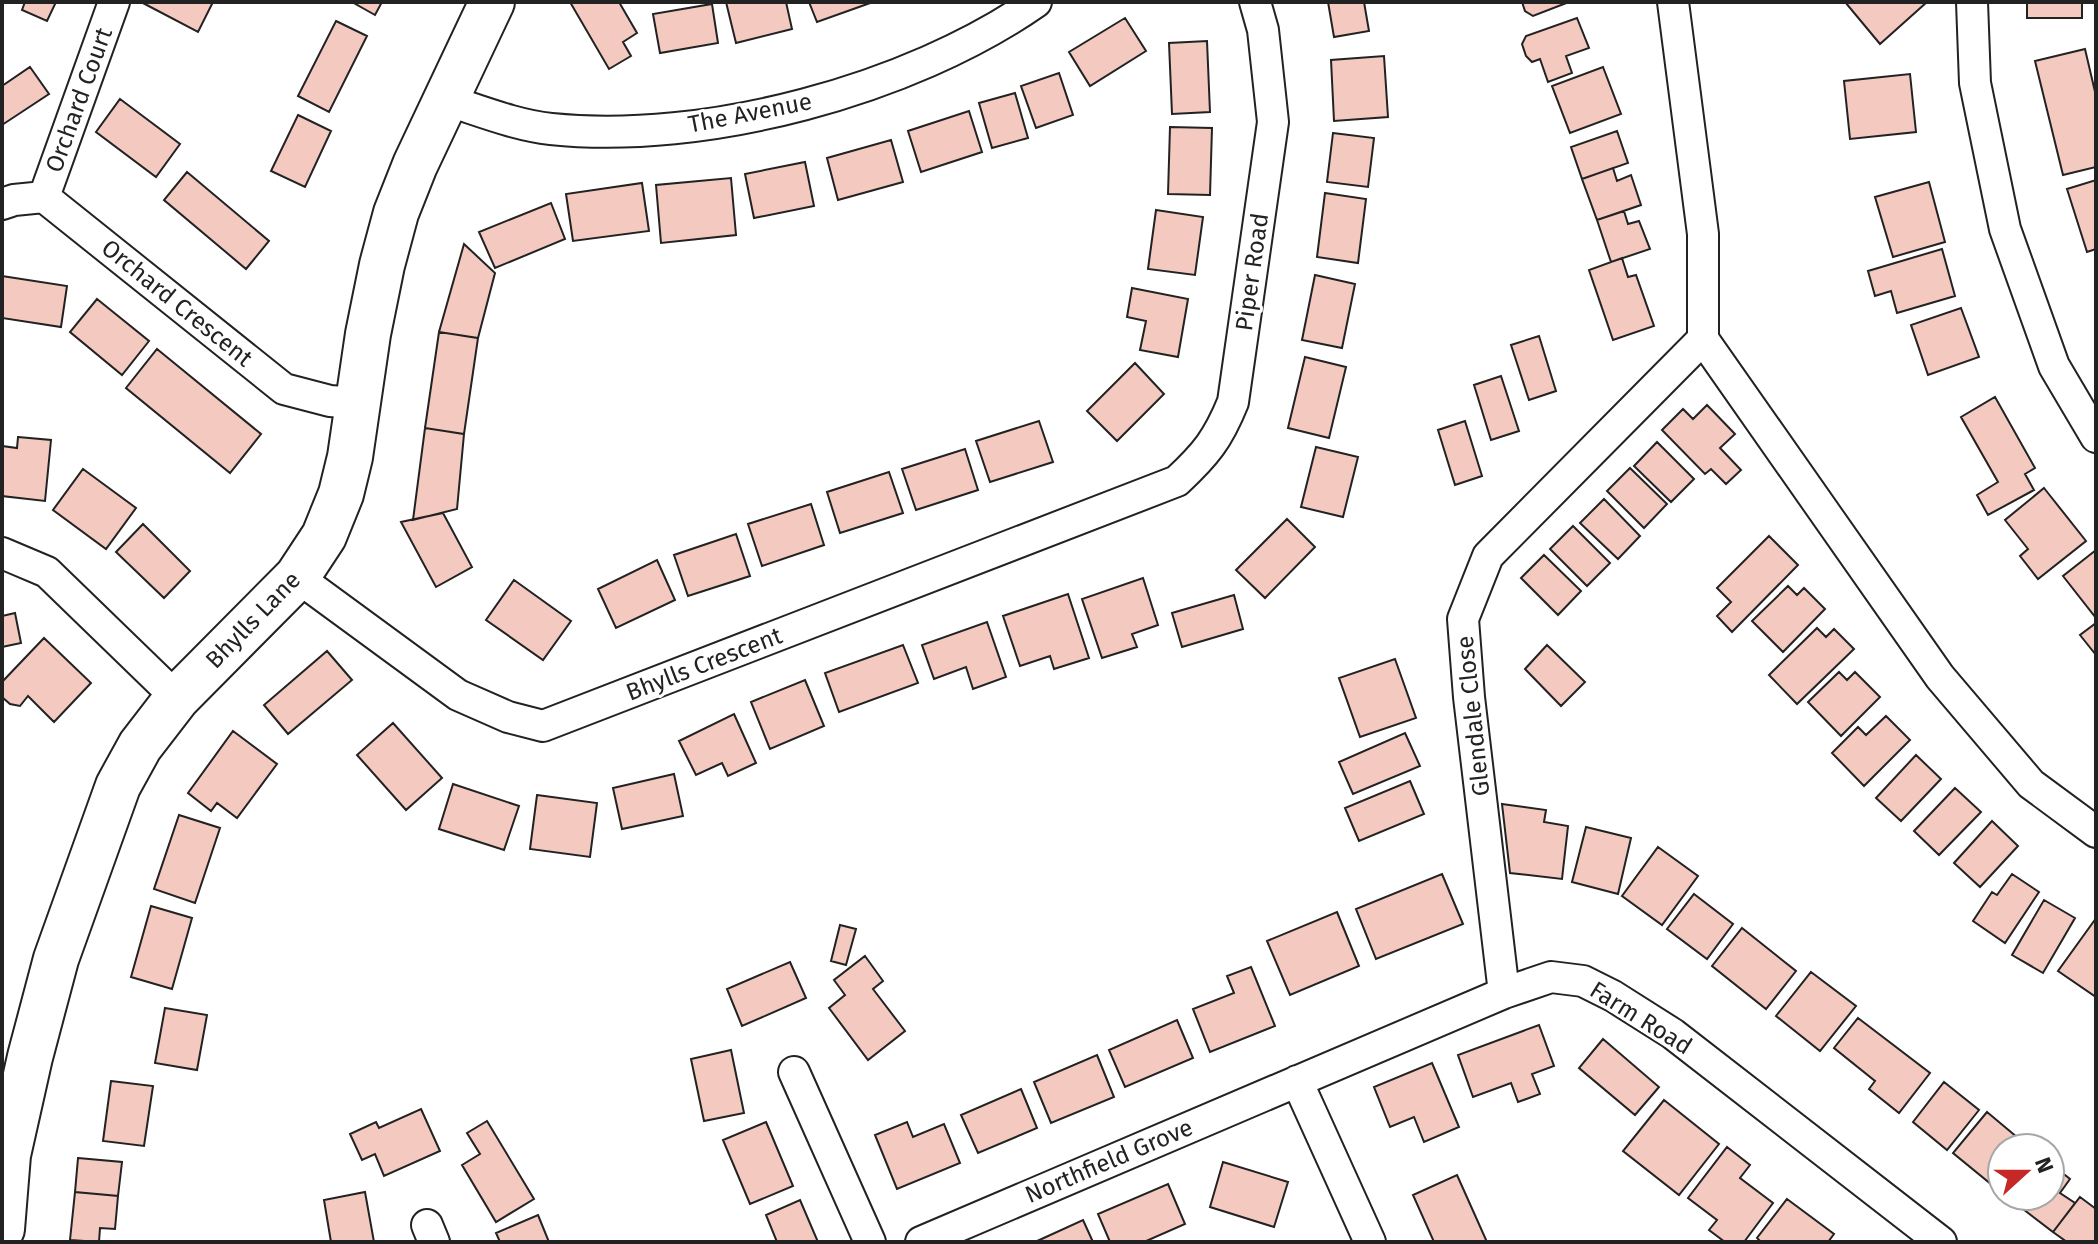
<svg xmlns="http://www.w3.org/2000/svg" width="2098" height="1244" font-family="'Fira Sans',sans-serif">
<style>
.building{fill:#f3c9c0;stroke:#222;stroke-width:2}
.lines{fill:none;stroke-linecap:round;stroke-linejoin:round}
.street-casing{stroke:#222;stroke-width:34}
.secondary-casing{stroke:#222;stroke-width:48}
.street{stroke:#fff;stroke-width:30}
.secondary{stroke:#fff;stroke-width:44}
.labels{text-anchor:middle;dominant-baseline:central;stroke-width:6;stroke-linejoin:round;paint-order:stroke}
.street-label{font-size:24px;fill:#222;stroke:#fff}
</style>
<rect width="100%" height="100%" fill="#fff"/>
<path class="building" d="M25,2H56L47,21L22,10Z
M141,2H213L198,32Z
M352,2H382L375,15Z
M570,2H619L637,33L623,42L631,56L609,69Z
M726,2H786L792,29L736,43Z
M809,2H873L817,22Z
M1328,2H1364L1369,31L1334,37Z
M1522,2H1569L1533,16L1525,11Z
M1845,2H1927L1880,44Z
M2027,2H2082V18H2027Z
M712,4L718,43L660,53L653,14Z
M1125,18L1146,51L1090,86L1069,52Z
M1577,18L1589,48L1566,56L1572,73L1548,82L1540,59L1532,62L1526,56L1522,44L1526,36Z
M336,21L367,36L329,112L298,96Z
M1207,41L1210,112L1172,114L1169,43Z
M2085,49L2096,96V167L2063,175L2035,61Z
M1384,56L1388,117L1334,121L1331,60Z
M30,67L49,94L2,125V86Z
M1603,67L1621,114L1570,133L1552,86Z
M1059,73L1073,115L1036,128L1021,86Z
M1910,74L1916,132L1850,139L1844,81Z
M1015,93L1028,138L992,148L979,103Z
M120,99L180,144L156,177L96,132Z
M969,111L982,152L921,172L908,131Z
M298,115L331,131L305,187L271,171Z
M1170,127L1212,128L1210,195L1168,194Z
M1617,131L1628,163L1582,179L1571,147Z
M1333,133L1374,138L1368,187L1327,182Z
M891,140L903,182L838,200L827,158Z
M805,162L814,206L754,218L745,174Z
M1613,168L1617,181L1631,175L1641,205L1597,220L1582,179Z
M187,172L269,241L246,269L164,200Z
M731,178L736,235L661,243L656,185Z
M2096,180V249L2087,252L2067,189Z
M1929,182L1945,242L1893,257L1875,197Z
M642,183L649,231L573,241L566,194Z
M1325,193L1366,199L1358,263L1317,257Z
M551,203L565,239L495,268L479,232Z
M1156,210L1203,217L1195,275L1148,269Z
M1624,211L1628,224L1639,221L1650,249L1611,262L1597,220Z
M464,244L495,273L478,338L439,332Z
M1942,249L1955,296L1897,313L1891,291L1875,296L1868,271Z
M1622,258L1628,277L1636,275L1654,326L1613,340L1589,270Z
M1315,275L1355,284L1342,348L1302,340Z
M2,276L67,286L61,327L2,318Z
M1132,288L1188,299L1178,357L1140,350L1146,321L1127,317Z
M97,299L149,341L122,375L70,332Z
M1961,308L1979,357L1928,375L1911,325Z
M439,332L478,338L464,434L425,428Z
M1539,336L1556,391L1529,400L1511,345Z
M157,349L261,434L230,473L126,388Z
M1305,357L1346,367L1329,438L1288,428Z
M1135,363L1164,394L1117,441L1087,411Z
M1501,376L1519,431L1491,440L1474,385Z
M1995,397L2035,468L2025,474L2034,490L1988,515L1977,495L1998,482L1961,417Z
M1707,405L1735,434L1720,448L1741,470L1726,484L1711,469L1705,474L1662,430L1683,409L1693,419Z
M1039,421L1053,462L990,482L976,441Z
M1465,421L1482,476L1455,485L1438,430Z
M425,428L464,434L457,509L413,520Z
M18,437L51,440L45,501L2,496V446L17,448Z
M1657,442L1694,479L1671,502L1634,466Z
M1316,447L1358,457L1343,517L1301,507Z
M965,449L978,490L916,510L902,469Z
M1630,468L1667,504L1644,528L1607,491Z
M83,469L136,508L106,549L53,510Z
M889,472L903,513L840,533L827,492Z
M2044,488L2086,541L2038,579L2020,556L2028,549L2005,520Z
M1604,499L1640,536L1618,559L1580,523Z
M811,504L824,545L762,566L748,524Z
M443,513L472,567L436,587L401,522Z
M1287,519L1315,547L1265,598L1236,570Z
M143,524L190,571L164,598L116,552Z
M1573,526L1610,563L1587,586L1550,549Z
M736,534L750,576L688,596L674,555Z
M1769,536L1798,565L1732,632L1717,616L1731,602L1717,588Z
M2096,550V618L2063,576Z
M1544,555L1581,591L1558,615L1521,578Z
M657,560L675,600L616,628L598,589Z
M1143,578L1158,625L1132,634L1137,647L1102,658L1082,599Z
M514,580L571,621L543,660L486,620Z
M1788,586L1797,595L1804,588L1825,609L1783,652L1752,621Z
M1068,594L1089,658L1054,669L1050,656L1020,666L1003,616Z
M1234,595L1243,629L1182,647L1172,613Z
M15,613L21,643L2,647V616Z
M987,622L1006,677L973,689L966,667L934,679L922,645Z
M2096,623V655L2080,635Z
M1817,628L1826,637L1834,629L1854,649L1797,704L1769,675Z
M44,638L91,683L54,722L28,696L20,706L10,704L2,697V682Z
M903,645L918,683L839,712L825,673Z
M1547,645L1585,682L1561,706L1525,669Z
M327,651L352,680L288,734L264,705Z
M1395,659L1416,718L1360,737L1339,678Z
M1839,672L1847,680L1855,672L1880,697L1841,736L1808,702Z
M805,680L824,726L770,749L751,702Z
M734,714L756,763L728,776L722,763L696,775L679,741Z
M1886,716L1910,740L1864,786L1832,753L1858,727L1866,735Z
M393,723L442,778L406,810L357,755Z
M233,731L277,764L237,818L217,803L211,811L188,793Z
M1405,733L1420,766L1353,794L1339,762Z
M1916,755L1941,779L1901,821L1876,798Z
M674,774L683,816L622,829L613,788Z
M1410,781L1424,814L1359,841L1345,808Z
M453,784L519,806L504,850L439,829Z
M1955,788L1981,812L1939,855L1914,831Z
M537,795L597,803L590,857L530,849Z
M1502,804L1546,810L1544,822L1568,826L1562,879L1510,873Z
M179,815L220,828L195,903L154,889Z
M1992,821L2018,846L1980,887L1954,863Z
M1586,827L1631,838L1618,894L1572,882Z
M1658,847L1698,876L1662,925L1622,896Z
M1442,874L1463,924L1376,959L1356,909Z
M2012,874L2039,892L2005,943L1973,921L1992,892L1997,895Z
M1694,894L1733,924L1707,959L1667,929Z
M2044,900L2075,918L2043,973L2012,955Z
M151,906L192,918L172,989L131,977Z
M1337,912L1359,966L1290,995L1267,941Z
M2094,921L2096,923V997L2058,971Z
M840,925L856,929L846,965L831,961Z
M1742,928L1796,971L1766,1009L1712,966Z
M865,956L883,981L873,989L905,1031L868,1060L829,1008L845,995L834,980Z
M790,962L806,998L742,1026L727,989Z
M1251,967L1275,1026L1210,1052L1193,1009L1234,993L1227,976Z
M1811,972L1856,1006L1820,1051L1776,1016Z
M165,1008L207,1015L197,1070L155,1063Z
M1858,1018L1930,1073L1899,1113L1869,1089L1875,1081L1834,1048Z
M1177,1020L1193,1058L1125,1087L1109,1050Z
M1539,1025L1554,1066L1532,1074L1540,1094L1518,1102L1511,1083L1473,1097L1458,1055Z
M1603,1039L1659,1087L1635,1115L1579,1068Z
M731,1050L744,1113L704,1121L691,1059Z
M1097,1055L1114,1097L1051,1123L1034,1082Z
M1432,1063L1459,1127L1424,1142L1414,1117L1390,1127L1374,1087Z
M111,1081L153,1086L144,1146L103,1141Z
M1944,1082L1979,1110L1947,1150L1913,1122Z
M1021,1089L1037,1128L978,1153L961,1115Z
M1664,1100L1719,1144L1679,1195L1623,1151Z
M421,1109L440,1151L384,1176L375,1154L362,1160L350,1134L376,1122L379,1128Z
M1987,1112L2030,1148H2002V1183L1997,1189L1953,1153Z
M487,1121L534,1199L496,1222L462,1165L480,1154L467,1133Z
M766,1122L793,1186L750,1204L723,1140Z
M907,1122L913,1137L944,1124L960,1163L897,1189L875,1135Z
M1727,1147L1750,1165L1740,1178L1773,1203L1744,1242H1725L1709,1230L1717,1220L1688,1198Z
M78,1158L122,1162L118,1196L75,1192Z
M1223,1162L1288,1182L1274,1227L1210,1207Z
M2050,1163L2070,1179L2060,1193L2075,1203L2053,1232L2006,1196H2050Z
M1457,1175L1487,1242H1434L1413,1195Z
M1168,1184L1185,1224L1144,1242H1110L1098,1214Z
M75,1192L118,1196L115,1229L100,1228L99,1242L70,1240Z
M365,1192L374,1242H331L324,1200Z
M2080,1197L2096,1209V1242H2067L2053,1232Z
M1787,1199L1834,1234L1828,1242H1761L1757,1238Z
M800,1200L818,1242H777L766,1215Z
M538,1215L549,1242H500L496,1233Z
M1083,1220L1093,1242H1035Z"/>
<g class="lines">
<g class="street-casing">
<path id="street" d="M1673,2L1703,234V339L1940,677L2031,784L2096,832
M1972,2L1975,83L2005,229L2054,366L2096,437
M446,100C481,111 515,125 551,129C705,145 910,90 1036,2
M44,197L114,2
M2,204L14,200L44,197L284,389L330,401L357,403
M2,553L47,572L177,698
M297,577L458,695L508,717L543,726L1177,481C1206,454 1218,439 1233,402L1273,122L1263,30L1255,2
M1504,993L1469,697L1463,619L1488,556L1703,339
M794,1072L870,1242
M1297,1081L1370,1242
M427,1225L434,1242
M921,1242L1504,993L1551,977L1583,981L1613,996L1673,1034L1941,1242"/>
</g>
<g class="secondary-casing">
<path id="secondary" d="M2,1229L8,1155L30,1057L56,959L118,786L140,746L177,698L297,577L324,536L341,494L350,457L368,334L382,265L396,213L415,165L492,2"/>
</g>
<use href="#street" class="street"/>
<use href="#secondary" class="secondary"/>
</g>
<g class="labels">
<g class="street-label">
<text transform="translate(79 100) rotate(-70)">Orchard Court</text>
<text transform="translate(750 113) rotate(-11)">The Avenue</text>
<text transform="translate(1252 272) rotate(-82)">Piper Road</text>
<text transform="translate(177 303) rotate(39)">Orchard Crescent</text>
<text transform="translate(253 620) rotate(-46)">Bhylls Lane</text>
<text transform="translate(704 664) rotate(-21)">Bhylls Crescent</text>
<text transform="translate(1473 716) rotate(-96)">Glendale Close</text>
<text transform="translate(1641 1018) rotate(32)">Farm Road</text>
<text transform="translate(1109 1161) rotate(-23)">Northfield Grove</text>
</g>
</g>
<rect width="2098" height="1244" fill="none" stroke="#222222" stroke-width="8"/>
<g transform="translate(2026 1172) rotate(69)"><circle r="38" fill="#ffffff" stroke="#a7a7a7" stroke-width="2"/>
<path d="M0-6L14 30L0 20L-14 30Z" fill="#c62828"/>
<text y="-12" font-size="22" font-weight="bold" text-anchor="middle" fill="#222222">N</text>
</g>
</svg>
